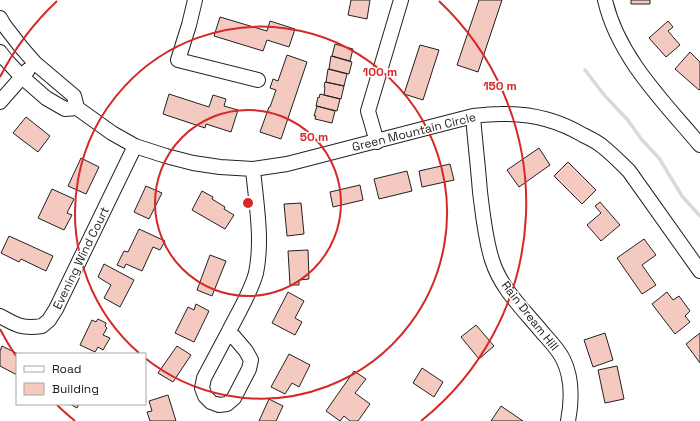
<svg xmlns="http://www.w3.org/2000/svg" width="700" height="421" font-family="'Space Grotesk',sans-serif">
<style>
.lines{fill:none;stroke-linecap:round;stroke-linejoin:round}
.stream{stroke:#d9d9d9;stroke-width:3.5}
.building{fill:#f3c9c0;stroke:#222}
.minor-casing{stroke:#222;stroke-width:16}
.minor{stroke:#fff;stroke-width:14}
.ring{fill:none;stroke:#d62828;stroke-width:2}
.labels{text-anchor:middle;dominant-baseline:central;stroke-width:3;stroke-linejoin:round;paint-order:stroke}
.street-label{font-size:12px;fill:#222;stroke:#fff}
.centre{fill:#d62828;stroke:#fff;stroke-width:2}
.ring-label{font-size:12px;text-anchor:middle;font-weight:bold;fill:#d62828;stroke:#fff;stroke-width:3;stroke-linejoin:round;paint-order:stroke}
</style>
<rect width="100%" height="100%" fill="#fff"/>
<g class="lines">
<path class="stream" d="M585,70L605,96L627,119L642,140L659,158L682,196L700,216"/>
</g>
<path class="building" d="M351,0H370L367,19L348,15Z
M479,0H502L478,72L457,65Z
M631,0H650V4H631Z
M220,17L267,31L270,21L295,29L289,47L267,40L263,51L214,36Z
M668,21L673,27L668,31L680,45L666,57L649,38Z
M335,44L353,49L350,61L332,56Z
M420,45L439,50L423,100L404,94Z
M690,52L700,62V89L699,90L675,69Z
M287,55L307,62L281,139L260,132L269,107H270L276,90L270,88L273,79L278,81Z
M331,56L352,62L349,74L329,69Z
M328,69L347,74L344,86L326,82Z
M325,82L344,86L341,99L324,95L325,87H324Z
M169,94L209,107L213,95L226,99L224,106L238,110L231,132L206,124L205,128L163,114Z
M320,94L340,99L337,111L316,106L318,97L319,98Z
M317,106L335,111L332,123L315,119L316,116H314Z
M26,117L50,136L38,152L13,133Z
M539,148L550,165L519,187L507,170Z
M81,158L99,167L86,194L68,186Z
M568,162L596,190L582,204L554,176Z
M450,164L454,180L422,187L419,171Z
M407,171L412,191L379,199L374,179Z
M360,185L363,200L333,207L330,192Z
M146,186L162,193L149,219L134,212Z
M52,189L74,199L67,213L72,215L64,230L38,218Z
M202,191L213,197L212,199L225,207L224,209L234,215L225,229L192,210Z
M600,202L620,225L601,241L587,225L601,213L595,206Z
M301,203L304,234L287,236L284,204Z
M139,229L165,241L160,250L153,247L142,271L126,264L124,268L117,265L124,251L128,252Z
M9,236L53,256L46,271L21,259L19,262L1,253Z
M644,239L656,255L642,265L656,285L642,294L617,258Z
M308,250L309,279L299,280V285H290L288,251Z
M210,255L226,261L212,296L197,290Z
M104,264L134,280L120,307L104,298L111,285L98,277Z
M288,292L304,301L295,318L302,322L295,335L272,323Z
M667,292L673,300L679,296L690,311L685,316L690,322L675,334L652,304Z
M196,304L209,311L194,342L175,333L188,307L194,310Z
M98,319L106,323L105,326L107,328L103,335L110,338L103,350L98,347L95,352L80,345L92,320L96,322Z
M476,325L494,346L479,359L461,337Z
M605,333L613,360L593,367L584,340Z
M700,333V363L686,344Z
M2,346L18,354H17V375L0,366V351Z
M177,346L191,355L173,382L158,373Z
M289,354L310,365L299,387L292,383L285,394L271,387Z
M617,366L624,399L605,403L598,370Z
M422,368L443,382L434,397L413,383Z
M354,371L366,379L355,393L370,404L358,421H350L344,416L340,421L326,411Z
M168,395L176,421H150L147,412L152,411L149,401Z
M269,399L283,406L276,421H259Z
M70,404H79L77,408Z
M501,406L523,421H491Z"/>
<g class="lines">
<g class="minor-casing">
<path id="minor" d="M195,0L189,25L178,60L258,80
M605,0C618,57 663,101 700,145
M0,18L4,25L21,47L35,63L74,96L77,108L65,109L46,98L22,77L6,60L0,52
M0,102L28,70
M77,108L112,133L135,146L166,156L193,163L220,167L253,169L287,164L473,116C482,115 491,114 500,114C530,113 558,120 583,135C589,138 596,141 602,146C611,153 620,162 629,171L700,271
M473,116C475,141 478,166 480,192C483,215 485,238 492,260C501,289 524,310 542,332C549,340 558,349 563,359C573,379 572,400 568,421
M377,142L368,111L401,0
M0,316C16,325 22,329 42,326L49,320L56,309L135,146
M229,331L204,378L202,388L205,396L211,402L219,405L227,404L234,398L249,369L251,360L246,351L229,331C238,313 251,292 256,273C263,239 256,203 253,169"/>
</g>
<use href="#minor" class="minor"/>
</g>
<g class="ring">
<circle cx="248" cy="203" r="93"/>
<path d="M139 353A186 186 0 1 1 145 358"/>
<path d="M75 421A278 278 0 0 1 57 405M16 356A278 278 0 0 1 0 329M0 77A278 278 0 0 1 57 1M439 1A278 278 0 0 1 421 421"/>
</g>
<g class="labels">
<g class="street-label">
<text transform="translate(414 132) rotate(-14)">Green Mountain Circle</text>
<text transform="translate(81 258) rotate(-64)">Evening Wind Court</text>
<text transform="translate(530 316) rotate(52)">Rain Dream Hill</text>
</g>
</g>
<circle cx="248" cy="203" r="6" class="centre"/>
<g class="ring-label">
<text x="380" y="76">100 m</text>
<text x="500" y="90">150 m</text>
<text x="314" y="141">50 m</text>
</g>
<rect x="16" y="353" width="130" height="52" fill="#ffffff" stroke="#a7a7a7"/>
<rect x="24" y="366" width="20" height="6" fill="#ffffff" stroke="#a7a7a7"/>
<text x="52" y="373" font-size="12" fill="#222222">Road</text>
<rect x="24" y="383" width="20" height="12" fill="#f3c9c0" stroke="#a7a7a7"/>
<text x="52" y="393" font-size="12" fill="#222222">Building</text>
</svg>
